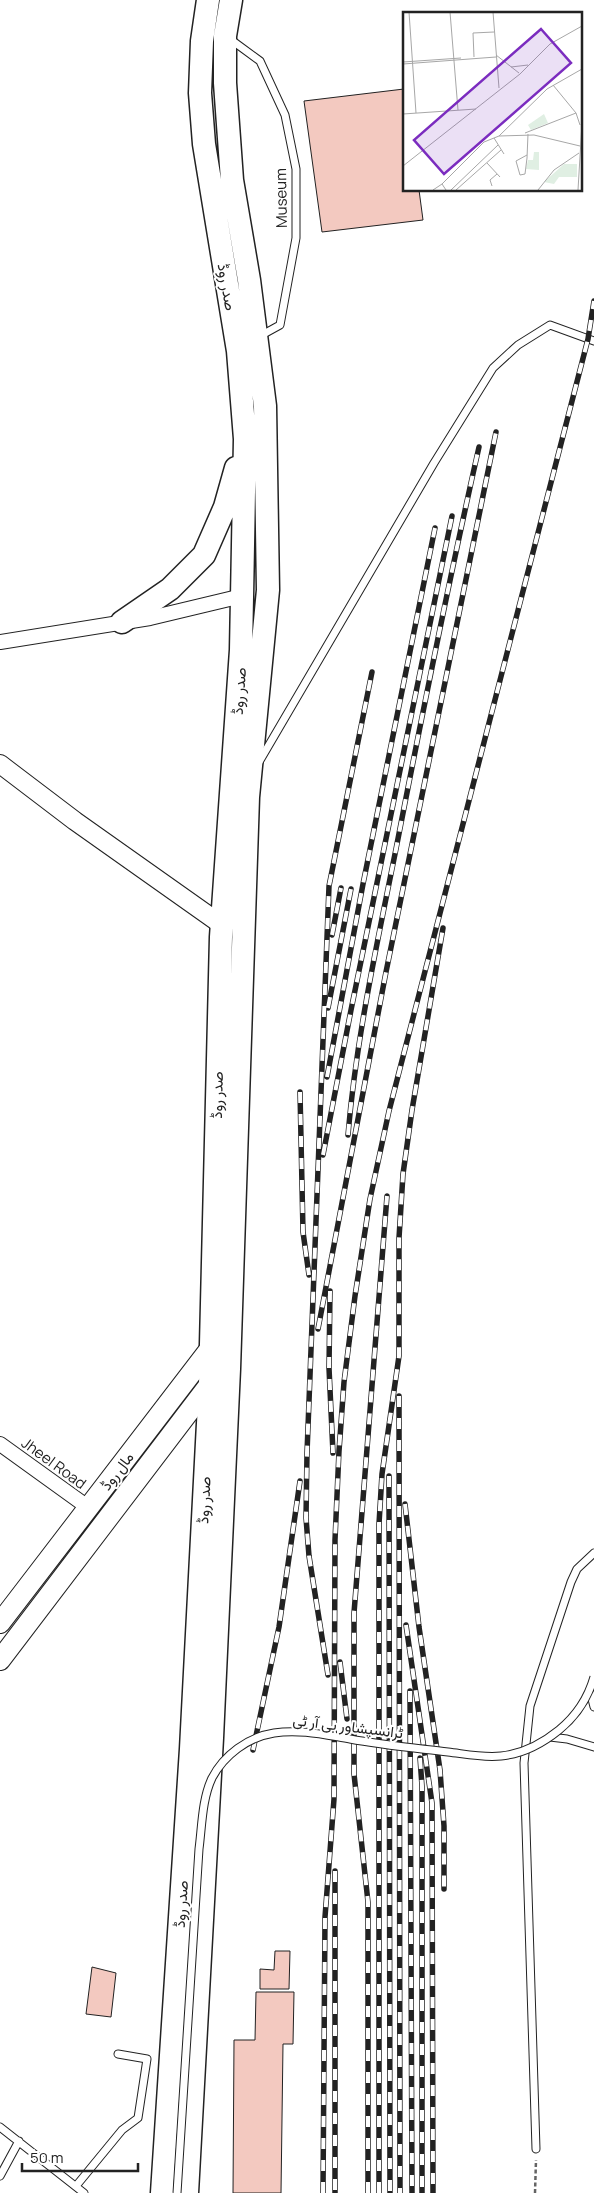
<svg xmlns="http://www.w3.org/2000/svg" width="594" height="2193" font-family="Manrope,Vazirmatn,sans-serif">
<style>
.building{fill:#f3c9c0;stroke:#222}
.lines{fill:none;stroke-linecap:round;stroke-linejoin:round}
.service-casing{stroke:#222;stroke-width:9}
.minor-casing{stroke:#222;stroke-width:16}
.tertiary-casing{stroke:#222;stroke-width:20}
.secondary-casing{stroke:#222;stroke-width:22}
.primary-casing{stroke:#222;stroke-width:25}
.path{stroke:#646464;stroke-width:2.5;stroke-dasharray:4 2.5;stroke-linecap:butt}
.service{stroke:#fff;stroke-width:7}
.minor{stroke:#fff;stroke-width:14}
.tertiary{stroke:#fff;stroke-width:18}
.secondary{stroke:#fff;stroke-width:20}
.primary{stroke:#fff;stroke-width:22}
.rail-casing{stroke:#222;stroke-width:5.5}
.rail{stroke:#fff;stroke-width:4;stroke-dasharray:11;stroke-linecap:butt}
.service-bridge-casing{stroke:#222;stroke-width:9;stroke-linecap:butt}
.service-bridge{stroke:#fff;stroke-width:7}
.labels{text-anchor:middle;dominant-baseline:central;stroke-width:4;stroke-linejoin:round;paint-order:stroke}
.street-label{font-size:15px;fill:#222;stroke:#fff}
.inset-road{fill:none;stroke:#a7a7a7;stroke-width:1}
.view{fill:#7b2cbf;fill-opacity:0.15;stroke:#7b2cbf;stroke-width:2.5}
.inset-edge{fill:none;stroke:#222;stroke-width:2.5}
</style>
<rect width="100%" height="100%" fill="#fff"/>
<path class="building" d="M404,89V190H419L423,220L322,232L304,101Z
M275,1951H290L289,1989H260V1969L274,1970Z
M92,1967L116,1973L111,2017L86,2014Z
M256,1992H294L293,2044H283L281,2193H233L234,2040H255Z"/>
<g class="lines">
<g class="service-casing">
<path id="service" d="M230,39L260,61L285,115L296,169V238L280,325L260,336
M259,762L434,463L493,368L518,345L550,325L594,341
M590,1691L594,1707
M550,1737L567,1739L594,1747
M0,2127L84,2193
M536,2149L524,1763L530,1706L571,1582L577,1569L594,1553
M0,2176L19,2141
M76,2186L122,2130L138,2118L147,2059L118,2054"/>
</g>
<g class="minor-casing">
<path id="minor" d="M0,642L150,618L242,596
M0,1444L89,1508"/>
</g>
<g class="tertiary-casing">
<path id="tertiary" d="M0,764L75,821L222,925"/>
</g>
<g class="secondary-casing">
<path id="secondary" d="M0,1623L216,1341
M0,1660L213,1380"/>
</g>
<g class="primary-casing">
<path id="primary" d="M122,622L170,589L204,555L225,507L236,468
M162,2193L191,1749L210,1385L221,937L241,650L245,439L238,351L204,144L200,93L202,41L208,0
M187,2193L212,1738L229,1369L248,797L268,590L265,406L249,280L232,180L225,83V36L231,0"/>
</g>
<path class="path" d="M535,2193L536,2160"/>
<use href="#service" class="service"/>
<use href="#minor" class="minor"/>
<use href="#tertiary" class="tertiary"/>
<use href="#secondary" class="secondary"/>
<use href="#primary" class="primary"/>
<g class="rail-casing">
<path id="rail" d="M332,935L341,888
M328,1008L351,889
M327,1077L363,884L435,528
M300,1092L303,1232L309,1275
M348,1135C356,1039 377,944 396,849C422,715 449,580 479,447
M323,1155L351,1010L452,516
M330,1291L329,1368L333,1453
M318,1329L386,972L496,432
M399,1396L400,2193
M389,1476L390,2193
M405,1504L419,1627L440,1770L444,1826V1889
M406,1625L432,1803L433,2193
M340,1662L347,1719
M328,1675L309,1556L306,1518L307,1453L329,886L372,672
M410,1691L412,2193
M253,1750L279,1627L300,1481
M420,1758L422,1786V2193
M335,1871V2193
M323,2193L325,1917L334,1799L335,1540L339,1451L344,1382L355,1296L370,1199L389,1111L588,339L594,301
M368,2193V1902L354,1774V1613L387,1196
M379,2193V1524L382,1474L399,1356V1238L403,1174L412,1110L443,928"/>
</g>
<use href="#rail" class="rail"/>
<g class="service-bridge-casing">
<path id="service-bridge" d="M177,2193L199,1849C202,1826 202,1799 212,1778C224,1755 248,1737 274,1733C300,1729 325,1735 350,1739C382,1745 415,1748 448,1752C465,1754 483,1758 501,1756C522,1754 543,1743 559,1730C576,1716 588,1698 594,1677"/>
</g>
<use href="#service-bridge" class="service-bridge"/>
</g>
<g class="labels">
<g class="street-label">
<text transform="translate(281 198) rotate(-91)">Museum</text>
<text transform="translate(227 287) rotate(80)">صدر روڈ</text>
<text transform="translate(239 691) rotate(-86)">صدر روڈ</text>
<text transform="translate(217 1095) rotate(-89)">صدر روڈ</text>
<text transform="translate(54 1463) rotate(36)">Jheel Road</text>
<text transform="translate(117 1471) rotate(-53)">مال روڈ</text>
<text transform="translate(204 1500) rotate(-87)">صدر روڈ</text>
<text transform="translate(348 1726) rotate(7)">ٹرانسپشاور بی آر ٹی</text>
<text transform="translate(181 1904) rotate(-86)">صدر روڈ</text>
</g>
</g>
<g transform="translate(403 12)">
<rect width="179" height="179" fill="#fff"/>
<path d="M141,102L145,111L128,118L125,113ZM131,140H136V158L123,157L125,148H130ZM161,152H174V165H156L151,172L141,170Z" fill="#e0efe3"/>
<path class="inset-road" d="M6,0L13,101M47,0L55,98M90,0L96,76M93,43L116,61M71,45L70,21L91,20M0,50L58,46M0,52L93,45M108,55L125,53M150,73L173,101L177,113M0,102L73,97M122,121L173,101M96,124L131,123L177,134M91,126L101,142M124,143L113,149L117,163L122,162L124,146L125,122M84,151L97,165M0,154L117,62L147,32L179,14M39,172L81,130L96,124L144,77L179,57M89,174L87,168L94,162M30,178L39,172L43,178M48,178L95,133M53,178L98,138M135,178L151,158L176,141M175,178L179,111"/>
<path class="view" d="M138,17L168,51L41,162L11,128Z"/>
<rect width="179" height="179" class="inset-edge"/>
</g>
<path d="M22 2163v8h116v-8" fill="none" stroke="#222222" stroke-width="2.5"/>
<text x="30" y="2163" font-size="15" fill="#222222" stroke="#ffffff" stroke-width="4" paint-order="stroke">50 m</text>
</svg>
